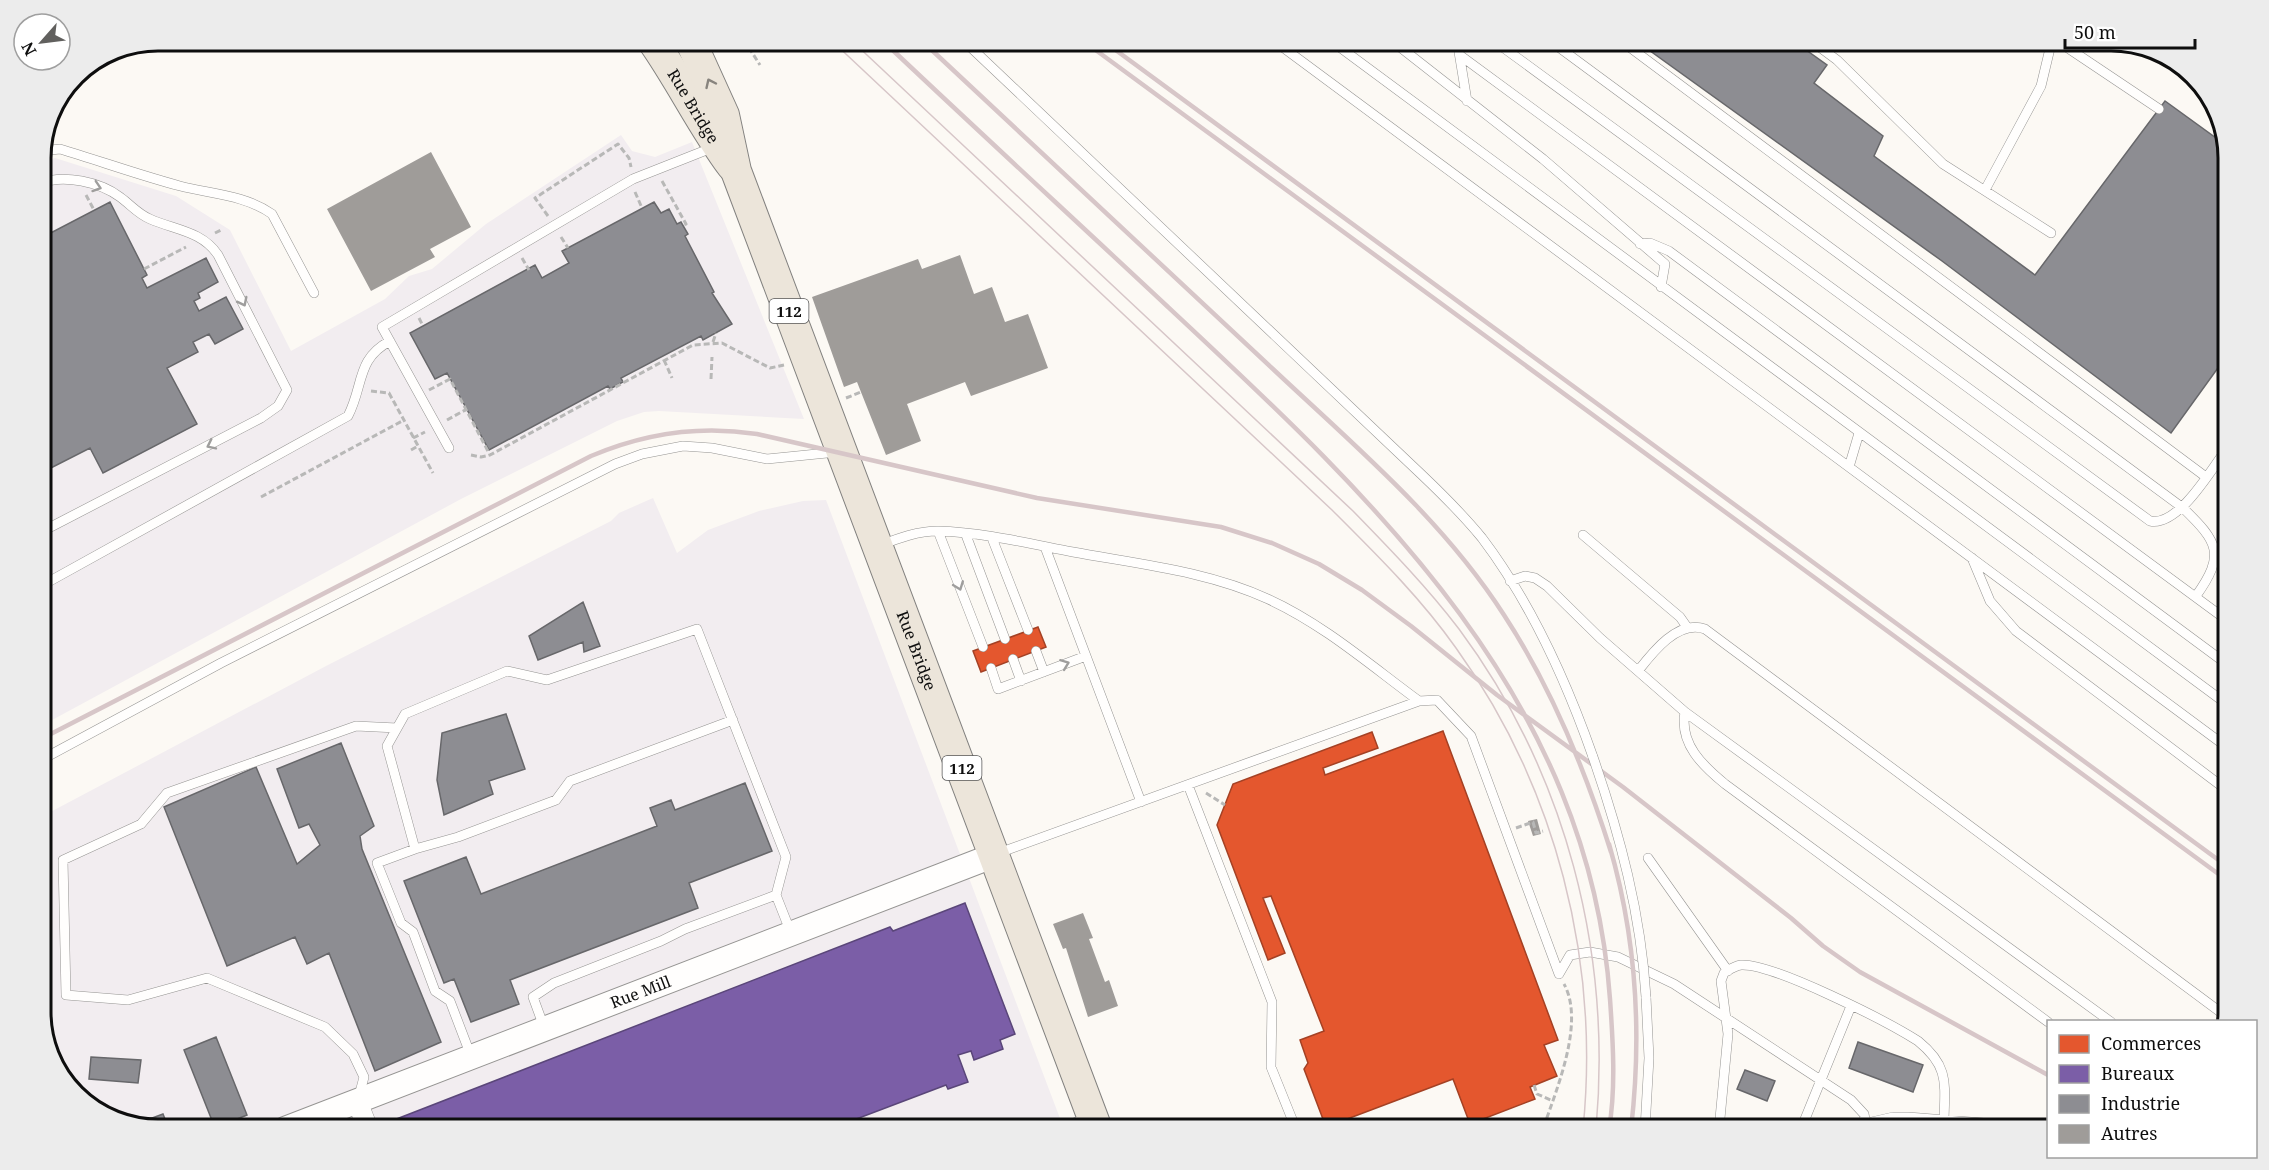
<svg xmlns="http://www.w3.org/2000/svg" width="2269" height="1170" font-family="'Noto Serif',serif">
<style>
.industrial{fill:#f2edf0}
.shops{fill:#e4572e;stroke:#a44124;stroke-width:1.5}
.offices{fill:#7b5ea7;stroke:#5a4679;stroke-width:1.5}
.industry{fill:#8d8d92;stroke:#67676a;stroke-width:1.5}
.building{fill:#9f9c99}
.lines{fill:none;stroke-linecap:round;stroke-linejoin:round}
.service-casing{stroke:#959492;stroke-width:10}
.minor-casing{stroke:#959492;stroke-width:21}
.tertiary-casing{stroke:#959492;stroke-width:26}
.primary-casing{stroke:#82817f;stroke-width:32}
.path{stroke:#b8b8b7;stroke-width:3;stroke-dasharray:6 3;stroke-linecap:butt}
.service{stroke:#fffefd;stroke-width:9}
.minor{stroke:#fffefd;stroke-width:20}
.tertiary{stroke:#fffefd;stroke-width:24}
.primary{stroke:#ece5da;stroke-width:30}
.tram{stroke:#d7c6c8;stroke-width:1.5}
.rail{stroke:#d7c6c8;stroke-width:4.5}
.service-bridge-casing{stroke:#959492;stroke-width:10;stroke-linecap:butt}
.service-bridge{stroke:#fffefd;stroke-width:9}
.oneway{stroke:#88847e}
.oneway2{stroke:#9f9e9d}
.labels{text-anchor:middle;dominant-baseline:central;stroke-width:6;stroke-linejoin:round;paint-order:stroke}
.shield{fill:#fff;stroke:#565656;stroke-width:1.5}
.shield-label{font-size:15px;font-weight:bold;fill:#0e0e0e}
.street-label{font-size:16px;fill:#0e0e0e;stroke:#fff}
.rim{fill:none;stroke:#0e0e0e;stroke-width:3}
</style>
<rect width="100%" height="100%" fill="#fcf9f4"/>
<path class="industrial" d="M621,135L632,151L655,157L692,142L804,419L659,411L644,412L617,421L461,499L41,726V162L55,158L176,196L230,230L291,351L385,299L409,276L432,269L486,224Z
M653,498L677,553L708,530L759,511L803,501L826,500L1064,1129H158L106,1117L60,1077L41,1020V817L326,666L611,521L619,513Z"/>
<path class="shops" d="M1038,627L1046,647L981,672L973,651Z
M1443,731L1558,1040L1544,1045L1557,1076L1530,1087L1535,1099L1470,1124L1453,1079L1326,1127L1304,1069L1308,1063L1300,1040L1324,1031L1271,896L1263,898L1285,953L1268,960L1217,825L1233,784L1372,732L1378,748L1323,768L1325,775Z"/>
<path class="offices" d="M965,903L1015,1034L1000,1040L1003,1049L974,1060L971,1051L958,1055L968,1082L948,1089L946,1085L830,1129H398L394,1120L890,927L893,931Z"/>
<path class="industry" d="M1635,40H1792L1827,65L1814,83L1883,136L1874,156L2035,275L2165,101L2227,146L2228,150V354L2171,433L1942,261Z
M110,202L147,275L142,278L147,288L206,258L218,282L198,293L200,298L194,301L199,311L226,297L243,329L215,344L209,334L193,342L198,352L167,368L197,424L103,473L90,448L41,473V238Z
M654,202L661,213L669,209L677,224L681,222L688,234L685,236L714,292L712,293L732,324L703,340L701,336L621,378L623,382L610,389L608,386L489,450L447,373L435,379L410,333L535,265L542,278L569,263L562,251Z
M583,602L600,646L584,652L583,642L538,660L529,636Z
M506,714L525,769L489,781L493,794L444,815L437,780L442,733Z
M341,743L374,826L360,836L362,849L441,1042L375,1071L329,953L307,964L295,937L227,966L164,807L256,767L297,864L320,845L309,824L299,828L277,769Z
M745,783L772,851L689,883L698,908L510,980L519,1004L471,1022L454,979L444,983L404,881L466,857L481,894L657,826L650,808L671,800L675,810Z
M216,1037L247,1115L215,1128L184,1050Z
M1858,1042L1923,1065L1913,1092L1849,1068Z
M91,1057L141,1060L138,1083L89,1079Z
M1745,1070L1775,1081L1767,1101L1737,1089Z
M163,1114L169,1129L136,1124Z"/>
<path class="building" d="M431,152L471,227L430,249L435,257L371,291L327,209Z
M960,255L974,294L992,287L1005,322L1028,314L1048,368L971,396L965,382L907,404L921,441L886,455L857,382L844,387L812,297L918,259L922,269Z
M1537,819L1541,834L1533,836L1528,821Z
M1083,913L1093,938L1089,939L1105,982L1109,980L1118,1006L1088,1017L1066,948L1063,949L1053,924Z"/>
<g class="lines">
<g class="service-casing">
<path id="service" d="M963,40L1422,475C1443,495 1464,516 1482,538C1532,604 1566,680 1593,757
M1273,40L2228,748
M1330,40L2228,705
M1391,40L1543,159L1665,264L1661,287
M1457,40L1467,101
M1493,40L2150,521C2179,527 2212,468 2228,447
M1549,40L2183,508C2218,542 2226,554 2196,596
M1620,40L2206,477
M1810,40L1837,60L1943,164L2051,233
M2056,40L2159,109
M1461,56L2228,621
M41,151L60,149C100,161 139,175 180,186C211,194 245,195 272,214L314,293
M41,183C64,174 100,182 120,197C131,205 138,214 150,219C175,230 202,231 218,255L287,390L278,406L261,418L43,531L41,526
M1985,190L2041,86L2052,40
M1640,244L1650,243L1669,251L2228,665
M449,448L382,327L633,179L714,147
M1849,467L1859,433
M938,531L983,647
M966,535L1005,639
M1583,535L1680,617L1687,627
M992,538L1028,630
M881,545C899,538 918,531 938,531C981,532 1031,544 1073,552C1138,564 1207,571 1268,599C1323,624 1370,665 1419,701
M1045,547L1141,802
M1972,558L1990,601L2016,631L2228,791
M1510,581L1525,576L1535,578L1547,586L1600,638L1685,712L2111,1022
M41,586L348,416C364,385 356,359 390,341
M1036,651L1044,672
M1013,659L1021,681
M991,668L998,689L1086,656
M1638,671C1652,653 1678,619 1705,629L2227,1017
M1685,712C1679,744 1703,766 1725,784L2048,1022
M41,760L221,663L615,464L642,454L683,446L712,448L767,459L837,452
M1188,785L1272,1002L1271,1067L1296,1129
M415,849L387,746L405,714L507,671L547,680L697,629L786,857L776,895
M996,854L1419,701L1437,700L1471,736L1559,974
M1648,858L1728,971
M1559,974L1570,955L1590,952L1618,957L1674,984L1851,1100L1864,1114L1867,1129
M544,1027L533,997L554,983L661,941L685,929L776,895L791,933
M471,1056L450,1001L435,991L413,932L401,923L377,863L415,849L458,837L556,800L570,781L733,720
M359,1096L364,1077L353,1054L325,1027L207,978L128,1000L66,995L63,860L141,824L167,793L356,726L397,728
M1058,1129L1090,1117
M1645,1129L1649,1058L1646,997
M1719,1129L1728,1034L1721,981L1724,973C1729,970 1734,966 1741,965C1773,963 1888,1022 1918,1041C1949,1066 1945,1083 1944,1120
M1801,1129L1851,1006
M1841,1129L1893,1117H1908L2048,1128"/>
</g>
<g class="minor-casing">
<path id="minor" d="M357,1101L368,1129"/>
</g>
<g class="tertiary-casing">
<g id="tertiary">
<path id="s1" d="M285,1129L995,855"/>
</g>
</g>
<g class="primary-casing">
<g id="primary">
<path id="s2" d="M652,40C681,81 702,126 732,166"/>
<path id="s3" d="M690,40L724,115L736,171L1097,1129"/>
</g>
</g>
<path class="path" d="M744,40L760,65
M662,181L686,224L683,225
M635,192L642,208
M86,195L94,210
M548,216L535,198L618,144L629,158L631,167
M215,233L221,230
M561,237L568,248
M522,258L529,270
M144,269L186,247
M419,318L423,326
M713,342L716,333
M664,360L672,378
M711,379L712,357
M429,390L450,379L490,455
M371,391L389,393L433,473
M846,398L861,392
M447,420L467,409
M413,438L425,432
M411,450L418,446
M471,455L481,457L490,455L693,345L722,343L770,368L784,365
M261,497L404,420
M1206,793L1225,805
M1516,828L1533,822L1536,833L1543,831
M1534,1085L1537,1094L1553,1101
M1535,1129L1544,1126C1557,1088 1585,1022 1564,984"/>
<use href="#service" class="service"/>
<use href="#minor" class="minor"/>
<use href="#tertiary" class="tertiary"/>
<use href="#primary" class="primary"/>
<path class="tram" d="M831,40L1332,510C1376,554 1420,597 1456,648C1556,787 1600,960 1583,1129
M851,40L1353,511C1390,549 1427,587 1459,629C1566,773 1612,952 1596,1129"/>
<path class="rail" d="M882,40C977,130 1073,218 1168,307C1375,500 1589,698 1610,999C1613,1042 1616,1088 1609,1129
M921,40C1038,150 1156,260 1274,370C1356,447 1443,520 1504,615C1551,687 1585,769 1611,852
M1082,40L2228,881
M1102,40L2228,867
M41,739L591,456C645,433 700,425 757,434L1037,498L1221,527L1272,543L1319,564L1362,590L1411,626L1497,695L1623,787L1791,918L1823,946L1860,972L2048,1075
M1609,844C1636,936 1642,1034 1631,1129"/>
<g class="service-bridge-casing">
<path id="service-bridge" d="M1593,757C1620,835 1641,914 1646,997"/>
</g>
<use href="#service-bridge" class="service-bridge"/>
</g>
<defs><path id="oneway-chevron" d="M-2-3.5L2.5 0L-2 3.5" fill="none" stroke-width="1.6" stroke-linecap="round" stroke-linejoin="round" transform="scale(1.5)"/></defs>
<use class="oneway" href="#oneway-chevron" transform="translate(710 83) rotate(-115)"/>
<g class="oneway2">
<use href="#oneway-chevron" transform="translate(97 187) rotate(18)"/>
<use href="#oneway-chevron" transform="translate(243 302) rotate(63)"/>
<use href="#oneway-chevron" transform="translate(211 445) rotate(154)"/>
<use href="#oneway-chevron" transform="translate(959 586) rotate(69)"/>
<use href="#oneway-chevron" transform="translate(1065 664) rotate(-21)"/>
</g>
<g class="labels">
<g class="shield">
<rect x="769.5" y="299" width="39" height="24" rx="4.5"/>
<rect x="942.5" y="756" width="39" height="24" rx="4.5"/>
</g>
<g class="shield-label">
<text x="789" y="311">112</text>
<text x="962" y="768">112</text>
</g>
<g class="street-label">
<text stroke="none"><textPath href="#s2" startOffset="78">Rue Bridge</textPath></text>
<text stroke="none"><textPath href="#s3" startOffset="652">Rue Bridge</textPath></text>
<text stroke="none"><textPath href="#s1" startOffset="381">Rue Mill</textPath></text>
</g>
</g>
<path d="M0 0H2269V1170H0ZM158 51H2111A107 107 0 0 1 2218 158V1012A107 107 0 0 1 2111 1119H158A107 107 0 0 1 51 1012V158A107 107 0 0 1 158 51Z" fill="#ececec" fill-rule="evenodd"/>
<path class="rim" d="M158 51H2111A107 107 0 0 1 2218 158V1012A107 107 0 0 1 2111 1119H158A107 107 0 0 1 51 1012V158A107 107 0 0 1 158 51Z"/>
<rect x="2047" y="1020" width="210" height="138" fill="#ffffff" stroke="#9f9f9f" stroke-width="1.5"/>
<rect x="2059" y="1035" width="30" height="18" fill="#e4572e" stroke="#9f9f9f" stroke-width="1.5"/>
<text x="2101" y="1050" font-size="18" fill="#0e0e0e">Commerces</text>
<rect x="2059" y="1065" width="30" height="18" fill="#7b5ea7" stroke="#9f9f9f" stroke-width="1.5"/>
<text x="2101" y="1080" font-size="18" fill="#0e0e0e">Bureaux</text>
<rect x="2059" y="1095" width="30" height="18" fill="#8d8d92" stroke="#9f9f9f" stroke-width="1.5"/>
<text x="2101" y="1110" font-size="18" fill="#0e0e0e">Industrie</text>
<rect x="2059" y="1125" width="30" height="18" fill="#9f9c99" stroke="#9f9f9f" stroke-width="1.5"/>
<text x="2101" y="1140" font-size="18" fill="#0e0e0e">Autres</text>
<g transform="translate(42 42) rotate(242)"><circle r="28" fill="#ffffff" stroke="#9f9f9f" stroke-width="1.5"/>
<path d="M0-4.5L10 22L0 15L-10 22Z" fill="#61605e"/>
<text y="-9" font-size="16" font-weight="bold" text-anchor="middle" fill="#0e0e0e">N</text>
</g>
<path d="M2065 39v9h130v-9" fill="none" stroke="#0e0e0e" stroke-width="3"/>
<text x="2074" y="39" font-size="18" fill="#0e0e0e" stroke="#ffffff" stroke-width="4.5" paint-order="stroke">50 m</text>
</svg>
